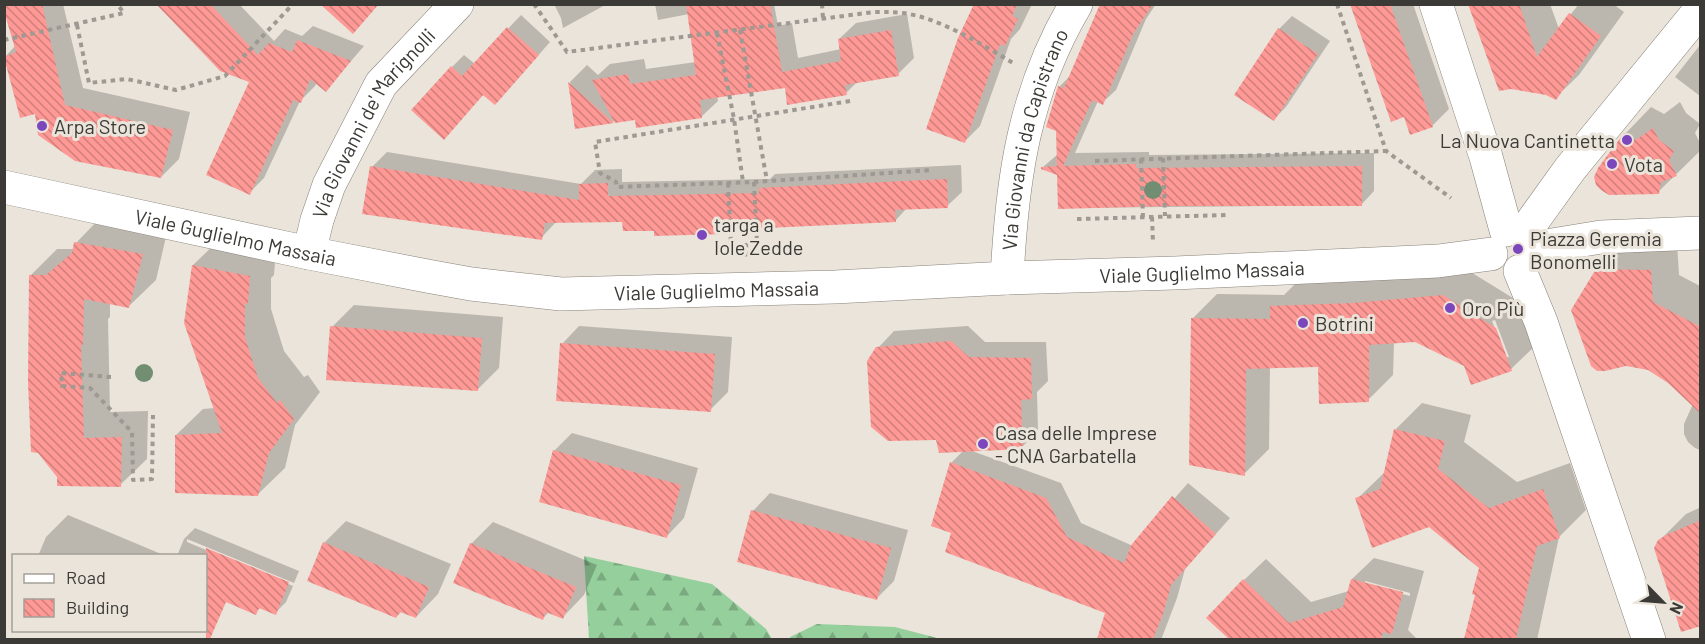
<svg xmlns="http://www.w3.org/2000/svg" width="1705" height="644" font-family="Barlow,sans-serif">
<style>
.forest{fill:url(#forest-firs)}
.shadow{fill:#0003;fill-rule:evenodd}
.building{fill:url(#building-back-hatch)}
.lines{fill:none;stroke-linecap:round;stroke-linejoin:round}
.minor-casing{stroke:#888279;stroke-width:34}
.path{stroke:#9e9992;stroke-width:4;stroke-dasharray:4.5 4.5;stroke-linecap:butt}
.minor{stroke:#fff;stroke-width:33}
.tree{fill:#718d72}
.poi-dot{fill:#7c46bd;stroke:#eae4da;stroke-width:2}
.labels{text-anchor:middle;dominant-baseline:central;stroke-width:6;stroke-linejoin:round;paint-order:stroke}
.street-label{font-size:20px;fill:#3c3a36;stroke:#eae4da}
.poi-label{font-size:20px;fill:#3c3a36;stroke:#eae4da;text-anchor:start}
</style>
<defs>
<pattern id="forest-firs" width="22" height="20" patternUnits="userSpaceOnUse" patternTransform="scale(1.5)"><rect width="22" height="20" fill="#95d09c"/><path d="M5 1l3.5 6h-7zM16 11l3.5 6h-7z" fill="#7baa80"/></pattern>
<pattern id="building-back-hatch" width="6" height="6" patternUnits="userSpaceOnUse" patternTransform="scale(1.5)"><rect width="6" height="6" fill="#fe9996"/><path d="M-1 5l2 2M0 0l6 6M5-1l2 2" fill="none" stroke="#cf7e7b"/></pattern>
</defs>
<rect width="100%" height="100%" fill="#eae4da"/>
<path class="forest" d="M584,556L712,584L766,629L772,639H589Z
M817,624L895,627L941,639H791L790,637Z"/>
<path class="shadow" d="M4,4H63L83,88L190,112L179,159L161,177L36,112L21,116L6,56L15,46Z
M158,4H239L274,41L285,29L302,36L313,26L364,46L326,90L317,82L315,86L300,101L264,178L249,193L251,81Z
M554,4H607L563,28L561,18Z
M655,4H774L778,26L792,23L798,58L841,49L839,39L856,23L907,14L914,58L898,74L858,81L846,93L786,86L717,96L718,101L701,117L636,118L576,127L570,82L587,65L598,75L610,64L644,59L646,69L696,62L689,14L658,20Z
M976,4H1032L1020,29L1011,39L980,126L965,141Z
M1103,4H1156L1146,19L1116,90L1102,103L1098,101L1075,153L1149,152V155L1374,153V191L1361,205L1059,208L1058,174L1043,167L1058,154V130L1048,126L1060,86L1070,76Z
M1352,4H1413L1449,109L1432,126L1405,115Z
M1470,4H1550L1559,29L1579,4H1613L1624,12L1579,75L1555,98Z
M521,15L550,42L507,91L484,94L456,125L452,67L464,55L475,64Z
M1292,16L1330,41L1286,107L1274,119L1237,95L1279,29Z
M1700,45V96L1675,77Z
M1680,102L1686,113L1700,124L1695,133L1700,143V151L1658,192L1625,134L1651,107L1664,114Z
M387,152L581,184L595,170L622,169V182L770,179L775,174L961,165L962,192L947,206L907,208L895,221L729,229L725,233L655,229L624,221L556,222L541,238L372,167Z
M102,216L168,228L156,280L129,306L110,302V317L108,319L110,412L148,411L147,459L120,485L58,484L30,276L57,249H74L76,243Z
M220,239L276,249L274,275L271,278V309L284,351L304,377L308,375L320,392L295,425L285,468L258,494L176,435L203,409L215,408L193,265Z
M1624,243H1677L1679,275L1700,286V450L1695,448L1688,442L1684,434V424L1693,404L1597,270Z
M1469,271L1521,303L1536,345L1511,369L1465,365L1415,341L1394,342L1393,375L1368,400L1319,365L1270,367L1269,449L1244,474L1192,319L1217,294L1284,295L1297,282ZM1495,320L1509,357H1506L1492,321Z
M354,305L503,317L499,368L477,390L332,327Z
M579,326L732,337L728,392L710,410L562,344Z
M968,326L985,342H1046L1048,381L1037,392L1038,431L1022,447L969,450L1061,483L1081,523L1133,546L1188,483L1230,518L1185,569L1177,598L1161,640H1099L1107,612L953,532L951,463L964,450L937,438L878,348L894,331Z
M1422,403L1471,415L1464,442L1517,482L1570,463L1586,510L1559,537L1537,640H1466L1477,594L1481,567L1429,526L1357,499L1386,471L1395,430Z
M572,433L698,468L684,518L667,536L554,451Z
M770,493L908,530L894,581L876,599L753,511Z
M1700,503V624L1659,541L1686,514L1699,508Z
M68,515L166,556H38L46,537Z
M346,521L451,564L438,594L416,617L402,611L396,617L324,543Z
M493,522L597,565L584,595L562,618L549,612L543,618L471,544Z
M195,528L299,571L294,583L187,539V542L293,586L286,602L275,613L261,607L255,613L206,592V556H177L184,539Z
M1374,558L1424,571L1408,630L1418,640H1227L1244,580L1266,559L1311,602L1349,591L1352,579ZM1365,581L1410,593V596L1365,584Z"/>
<path class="building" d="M4,4H42L65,105L173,130L161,178L75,161L38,135L35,114L20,118L4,57L16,52L4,11Z
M156,4H210L258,55L269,43L292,52L297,40L351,61L326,92L310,79L301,103L293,100L250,195L206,175L249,82L220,71Z
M320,4H379L353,34Z
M686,4H770L784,83L782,72L841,61L838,39L891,30L899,76L845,85L847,95L787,105L785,88L700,100L702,118L636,128L635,120L615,123L592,80L628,74L630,84L696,75Z
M974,4H1017L1012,16L1018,19L1005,46L1000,44L965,143L926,129L958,38Z
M1100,4H1153L1133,34L1103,105L1092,100L1063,166L1136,164V168L1362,166V206H1170L1058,209L1057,175L1041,169V167L1057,166L1056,131L1046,127L1058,86L1064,88Z
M1350,4H1390L1433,127L1410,135L1404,117L1391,122Z
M1468,4H1519L1537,57L1569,13L1601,36L1556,100L1546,95L1511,89L1499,91Z
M507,27L539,55L495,105L483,95L444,140L411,110L451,66L462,76Z
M1278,28L1318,54L1274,121L1234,95Z
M568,82L614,123L575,129Z
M1653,128L1659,140L1674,151L1669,160L1677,176L1661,182L1659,194L1609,195L1601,190L1596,185L1594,177L1598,168L1624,133L1636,140Z
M370,166L579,200V184L608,183V196L759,193V188L947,179L948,208L895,210L896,222L725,230V234L654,236V231H623L622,222L545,223L542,240L362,214Z
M74,242L143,254L129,308L84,299L83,345H81L84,438L122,437L121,487L57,486V477L38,453L31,452L28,382L29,275H46L72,253Z
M192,265L250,276L248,303L245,304V337L258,378L277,403L280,400L294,419L269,453L258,496L175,493V435L222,433L184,323Z
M1596,269L1651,270L1653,302L1701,327V414L1668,383L1648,370L1626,366L1605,371H1597L1591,366L1571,310Z
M1443,295L1496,328L1512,371L1471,385L1464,366L1415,342L1369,345V402L1319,404L1318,367L1246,369L1245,476L1189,465L1191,318L1270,319V306L1353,303Z
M330,326L482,338L478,391L326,380Z
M951,341L969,357L1031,358L1032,399L1021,400L1023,449L939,453L936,440L888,441L871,427L867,361L876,347Z
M560,343L715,354L711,412L556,401Z
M1394,429L1445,441L1438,469L1489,508L1543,489L1560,538L1537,546L1516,639H1464L1475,595L1472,594L1479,568L1429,527L1372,548L1355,498L1380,489Z
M553,450L681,485L667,538L539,502Z
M950,462L1046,498L1067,537L1124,563L1132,544L1172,496L1216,534L1171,585L1163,614L1153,639H1097L1105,613L945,552L951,533L931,526Z
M751,510L891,548L877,600L737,562Z
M1701,520V626L1681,632L1654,548L1658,540L1666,535Z
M323,542L429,587L416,618L400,612L396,618L307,581Z
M470,543L576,587L563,619L546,612L543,620L453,583Z
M206,548L289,582L276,615L259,608L256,615L226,602L210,639H206Z
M1243,579L1289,623L1343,607L1351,579L1403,592L1392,634L1383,632L1381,639H1229L1206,618Z"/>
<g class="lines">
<g class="minor-casing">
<g id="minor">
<path d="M1436,4L1486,157L1506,230"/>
<path id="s1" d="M4,187L309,253L427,276L471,284L561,294L835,287L1007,278L1175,273L1438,261L1491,254"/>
<path d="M1524,233L1570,169L1700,10"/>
<path d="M1534,248L1601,237L1700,233"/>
<path id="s2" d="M309,253L317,220L329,185L381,84L457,4"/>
<path d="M1520,271L1541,322L1649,640"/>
<path id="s3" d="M1007,278C1012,178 1024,92 1076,4"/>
</g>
</g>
<path class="path" d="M534,4L567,52L874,12C884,12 893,12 903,13C940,18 981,44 1013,63
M822,4L823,19
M1337,4L1386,151L1451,198
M77,25L89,83L127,79L176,90L225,76L293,4
M740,30L767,181
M717,33L734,119L743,182
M4,40L124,13L117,4
M850,101L595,142L600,173L616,182L617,187L754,182L932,170
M1163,158L1165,216
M1141,159L1143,217
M1095,161L1386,151
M754,182L757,243
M728,183L731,244
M1152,217L1153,243
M1077,219L1227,215
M746,243L747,258
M111,377L61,373L62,386L90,388L132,432L133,480L152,479L153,415"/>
<use href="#minor" class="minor"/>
</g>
<g class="tree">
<circle cx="1153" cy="190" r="9"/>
<circle cx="144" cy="373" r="9"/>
</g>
<g class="poi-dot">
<circle cx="42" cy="126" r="6"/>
<circle cx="1627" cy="140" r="6"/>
<circle cx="1612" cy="164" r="6"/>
<circle cx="702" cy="235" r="6"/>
<circle cx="1518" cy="249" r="6"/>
<circle cx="1450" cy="308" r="6"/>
<circle cx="1303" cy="323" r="6"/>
<circle cx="983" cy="444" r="6"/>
</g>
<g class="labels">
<g class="street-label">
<text stroke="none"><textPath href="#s2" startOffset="147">Via Giovanni de' Marignolli</textPath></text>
<text stroke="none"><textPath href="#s3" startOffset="142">Via Giovanni da Capistrano</textPath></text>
<text stroke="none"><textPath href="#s1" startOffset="237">Viale Guglielmo Massaia</textPath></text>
<text stroke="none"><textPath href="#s1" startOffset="1209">Viale Guglielmo Massaia</textPath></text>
<text stroke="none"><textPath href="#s1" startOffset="723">Viale Guglielmo Massaia</textPath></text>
</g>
<g class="poi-label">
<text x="54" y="126">Arpa Store</text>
<text x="1615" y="140" text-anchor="end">La Nuova Cantinetta</text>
<text x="1624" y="164">Vota</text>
<text x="714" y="224">targa a<tspan x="714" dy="23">Iole Zedde</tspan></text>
<text x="1530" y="238">Piazza Geremia<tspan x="1530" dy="23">Bonomelli</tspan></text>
<text x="1462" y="308">Oro Più</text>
<text x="1315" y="323">Botrini</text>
<text x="995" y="432">Casa delle Imprese<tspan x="995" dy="23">- CNA Garbatella</tspan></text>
</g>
</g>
<rect width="1705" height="644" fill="none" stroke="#3c3a36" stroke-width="12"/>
<rect x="12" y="554" width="195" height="78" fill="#eae4da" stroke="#a4a098" stroke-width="1.5"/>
<rect x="24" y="574" width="30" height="9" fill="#ffffff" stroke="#a4a098" stroke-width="1.5"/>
<text x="66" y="584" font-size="18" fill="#3c3a36">Road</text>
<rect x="24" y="599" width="30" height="18" fill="url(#building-back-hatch)" stroke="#a4a098" stroke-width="1.5"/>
<text x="66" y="614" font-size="18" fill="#3c3a36">Building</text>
<g transform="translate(1663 602) rotate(115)" stroke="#eae4da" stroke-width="4.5" paint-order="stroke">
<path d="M0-4.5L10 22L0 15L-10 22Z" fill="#3c3a36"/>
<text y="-9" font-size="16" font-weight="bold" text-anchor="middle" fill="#3c3a36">N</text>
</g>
</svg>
